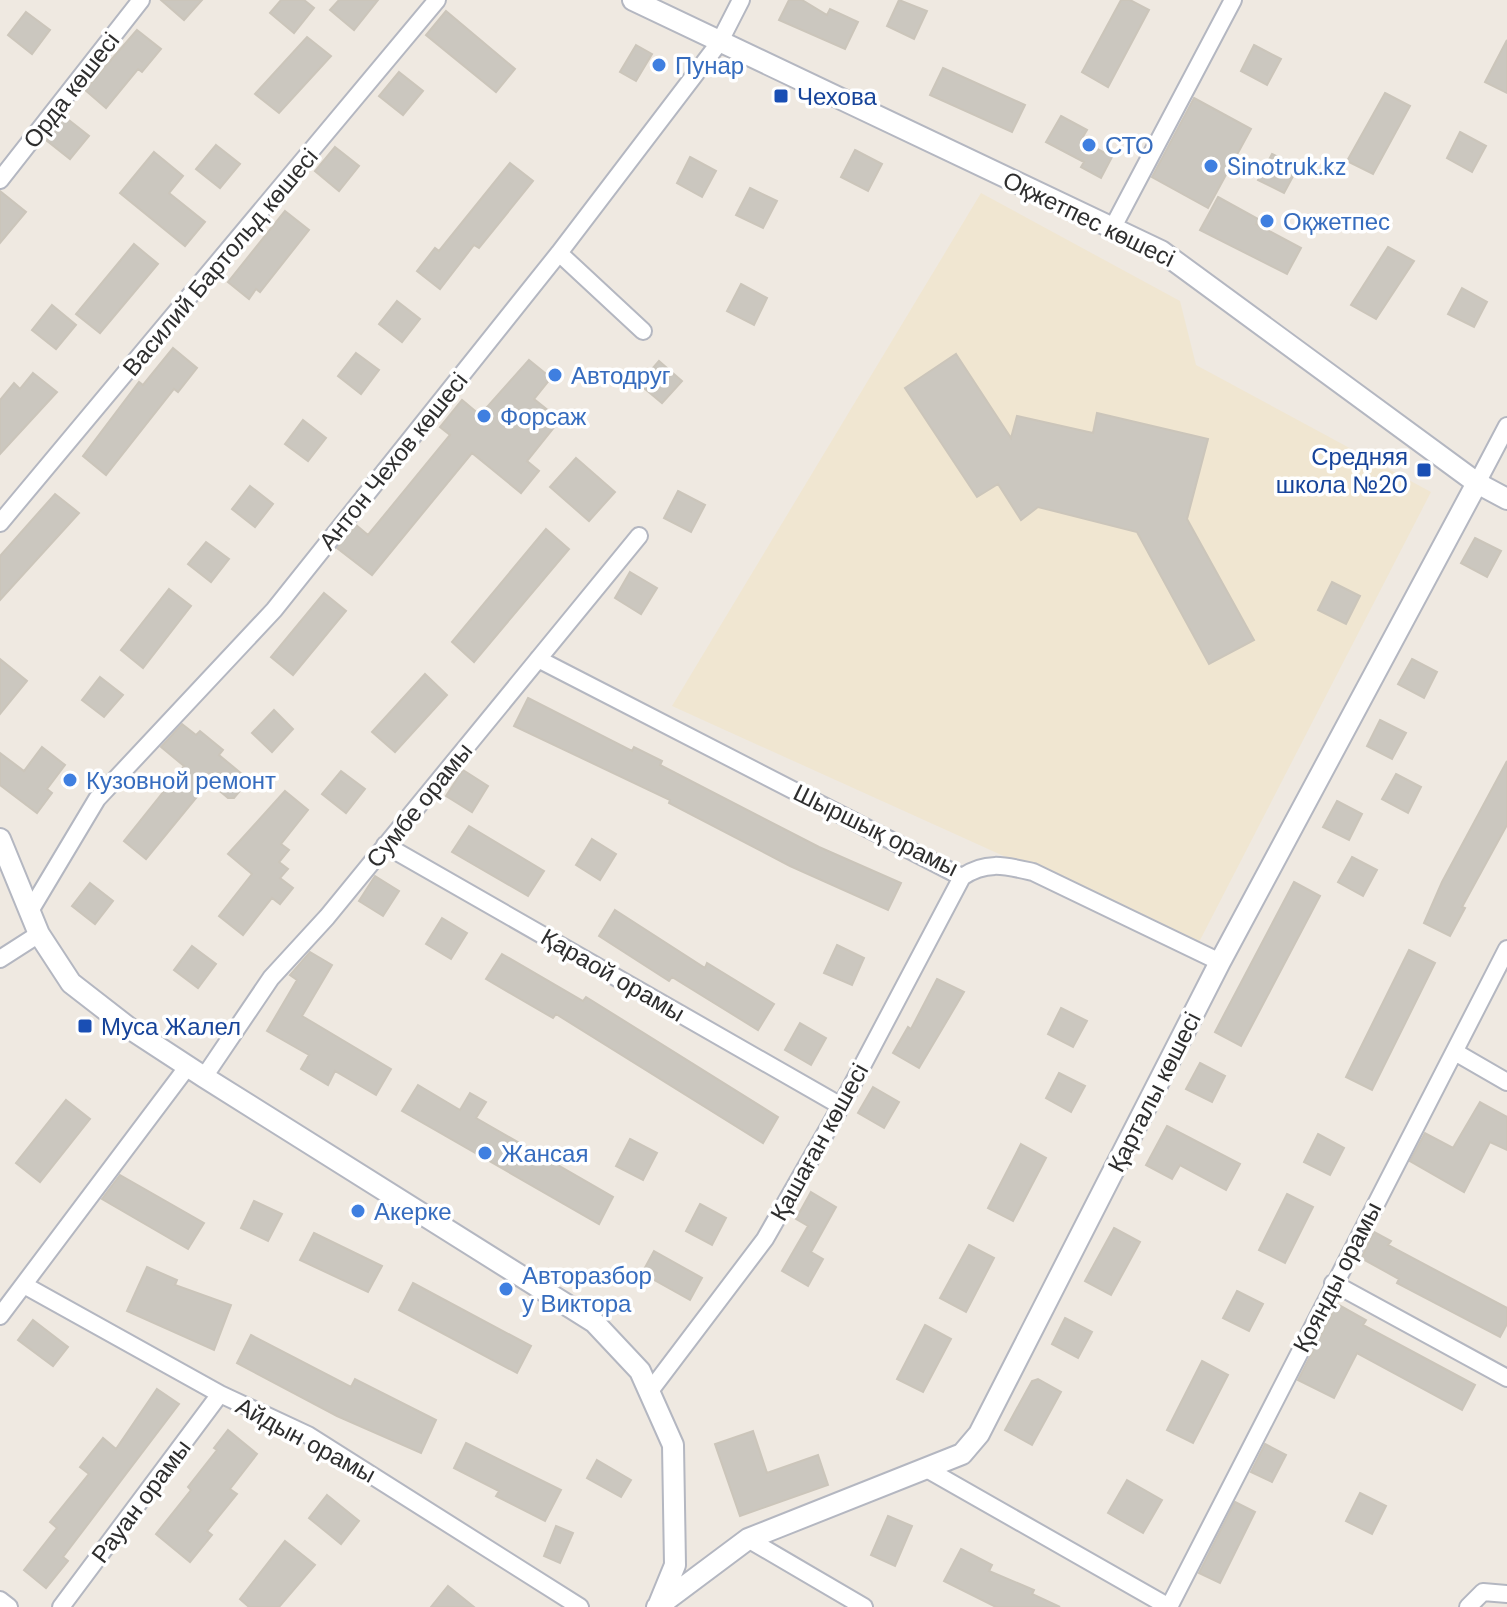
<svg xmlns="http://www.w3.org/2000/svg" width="1507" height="1607" font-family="'DM Sans',sans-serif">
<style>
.education{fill:#f0e6d1}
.building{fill:#cbc7bf;stroke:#cbc5ba;stroke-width:2}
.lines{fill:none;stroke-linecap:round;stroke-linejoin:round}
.minor-casing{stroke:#b4b7c1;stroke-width:20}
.tertiary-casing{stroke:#b4b7c1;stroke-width:24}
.minor{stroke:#fff;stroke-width:16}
.tertiary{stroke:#fff;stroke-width:20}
.shop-dot{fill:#3f7fe0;stroke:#fff;stroke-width:3}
.transit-dot{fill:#1a4fb4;stroke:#fff;stroke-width:3}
.labels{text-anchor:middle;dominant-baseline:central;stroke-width:7;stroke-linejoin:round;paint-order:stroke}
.shop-label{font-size:24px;fill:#366cbe;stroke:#fff;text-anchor:start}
.street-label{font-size:24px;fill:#2e2e2e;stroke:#fff}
.transit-label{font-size:24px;fill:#164399;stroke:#fff;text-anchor:start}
</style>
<rect width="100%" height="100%" fill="#efe9e1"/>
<path class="education" d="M981,193L1180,301L1196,365L1431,492L1198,944L672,706Z"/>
<path class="building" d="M161,0H202L184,20Z
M281,0H304L314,8L294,33L270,13Z
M339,0H378L354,30L330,10Z
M789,0H802L827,15L830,9L858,22L845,49L779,20Z
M899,0L927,11L914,39L887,26Z
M1121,0H1130L1149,10L1108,87L1082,72Z
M446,11L515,69L496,92L426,35Z
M26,12L50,30L32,54L8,35Z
M137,30L161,49L142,72L138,69L106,108L85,90Z
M307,37L331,56L279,113L255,94Z
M1507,40V93L1485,82Z
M636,45L652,54L636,81L620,72Z
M1254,45L1281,59L1267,85L1241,71Z
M943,68L1025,105L1012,132L930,95Z
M399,72L423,91L403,115L379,96Z
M1385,93L1410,106L1373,174L1347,161Z
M1194,98L1251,129L1208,208L1152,177Z
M1061,116L1087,130L1081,140L1112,157L1101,178L1081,167L1084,162L1046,142Z
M65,117L89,136L70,159L46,140Z
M1460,132L1486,146L1472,172L1447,158Z
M216,145L240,164L220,188L196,169Z
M335,147L359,166L339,191L315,171Z
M855,150L882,164L868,191L841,177Z
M154,152L183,176L169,193L205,222L185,246L120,193Z
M1272,154L1298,167L1284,193L1258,180Z
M690,157L716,171L702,197L677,183Z
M510,163L533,181L479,248L474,245L440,289L417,271L435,248L439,251Z
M750,188L777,201L763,228L736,215Z
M0,191L26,212L0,243Z
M1218,197L1258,219L1256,224L1301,248L1287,274L1200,230Z
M285,211L309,230L260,292L256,289L249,299L228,282Z
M134,244L158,264L100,333L76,314Z
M1388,247L1414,261L1376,319L1351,305Z
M741,284L767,298L754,325L727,311Z
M1462,288L1487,302L1474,327L1448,314Z
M397,301L420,319L402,342L379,324Z
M52,305L76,325L56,349L32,330Z
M173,348L197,368L178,392L174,389L106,475L83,456L139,382L143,385Z
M356,353L379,370L361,394L338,376Z
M956,354L1011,438L1017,416L1093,433L1097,413L1208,439L1187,519L1254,640L1209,664L1137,532L1038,507L1021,520L998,484L977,497L905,388Z
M529,360L551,378L534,399L560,420L527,461L539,471L521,493L472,453L372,575L337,548L356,525L368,535L450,435L440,427L462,400L480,415Z
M659,361L682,381L662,403L639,384Z
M33,373L57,392L0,454V400L14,383L20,389Z
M303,420L326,438L308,461L285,444Z
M576,458L615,492L589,521L550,487Z
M250,486L273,504L255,527L232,509Z
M678,491L705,505L691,532L664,518Z
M55,494L79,513L0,600V556Z
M546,529L569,549L474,662L452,642Z
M1475,538L1501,551L1487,577L1461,563Z
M206,542L229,559L211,582L188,564Z
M630,572L657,588L641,614L615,598Z
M1332,582L1360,596L1346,624L1318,610Z
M169,589L191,606L143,668L121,650Z
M324,593L346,611L293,675L271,657Z
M0,659L27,681L0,714Z
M1412,659L1437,672L1424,698L1398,684Z
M425,674L447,695L395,752L372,732Z
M100,677L123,695L104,717L82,700Z
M528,698L632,751L634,747L662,761L660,765L819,847L901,883L888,910L790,866L669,803L670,800L514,726Z
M274,710L293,729L272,752L252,733Z
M1380,720L1406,733L1392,759L1367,746Z
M182,724L196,735L200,731L223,750L219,755L249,780L234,798H228L209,782L146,859L124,841L184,766L161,747Z
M42,747L65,765L47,789L52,793L37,813L0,785V753L24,771Z
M1507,761V825L1462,907L1465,908L1450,936L1424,923L1442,882Z
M463,770L488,786L472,812L446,796Z
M341,771L365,789L346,813L322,794Z
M1396,774L1421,787L1408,813L1382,799Z
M285,791L308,810L281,844L289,850L279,862L288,869L280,878L293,888L280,904L272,898L243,935L219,916L252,874L228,854Z
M1337,801L1362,814L1349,840L1323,827Z
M469,826L544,871L528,896L452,852Z
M592,839L616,854L600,880L576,865Z
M1352,857L1377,870L1363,896L1338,882Z
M375,876L399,891L383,916L359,901Z
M1294,882L1320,896L1241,1046L1215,1032Z
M90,883L113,901L95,924L72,906Z
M615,910L705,968L707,963L774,1004L758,1030L672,977L669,981L599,936Z
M442,918L467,933L451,959L426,944Z
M837,945L864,958L852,985L824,973Z
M192,946L216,964L198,988L174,970Z
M1409,950L1435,963L1372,1090L1346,1077Z
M310,952L332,965L302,1016L391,1069L376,1095L335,1071L328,1085L301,1069L309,1055L267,1031L297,980L290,975Z
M502,954L583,1001L586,997L778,1117L763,1143L556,1014L553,1018L486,979Z
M937,979L964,992L919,1068L893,1053L908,1027L911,1029Z
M1061,1008L1087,1021L1073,1047L1048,1034Z
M800,1023L826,1038L811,1065L785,1050Z
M1200,1063L1225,1076L1212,1102L1186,1089Z
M1059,1073L1085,1086L1071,1112L1046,1098Z
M418,1085L460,1110L470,1093L486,1102L476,1118L613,1197L599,1224L402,1111Z
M873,1087L899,1102L884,1128L858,1113Z
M66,1100L90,1119L40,1182L16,1163Z
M1480,1102L1507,1117V1150L1490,1142L1464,1192L1410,1161L1425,1133L1453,1148Z
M1167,1126L1240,1164L1226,1190L1180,1165L1172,1179L1146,1165Z
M1318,1134L1344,1148L1330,1175L1304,1162Z
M630,1139L657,1153L643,1180L616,1166Z
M1021,1144L1046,1158L1013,1221L988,1208Z
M120,1175L204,1223L188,1249L102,1199Z
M811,1192L836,1207L811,1252L823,1259L808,1286L782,1271L808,1226L796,1219Z
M1287,1194L1313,1207L1285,1263L1259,1250Z
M254,1201L282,1214L268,1241L241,1228Z
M700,1204L726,1218L712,1245L686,1231Z
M1114,1228L1140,1242L1111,1295L1085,1281Z
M1374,1232L1391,1241L1388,1245L1507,1308V1324L1500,1337L1397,1283L1399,1279L1361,1258Z
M314,1233L382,1266L368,1292L300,1260Z
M969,1245L994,1258L966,1312L940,1298Z
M654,1251L702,1278L690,1300L642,1273Z
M147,1267L177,1280L175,1285L231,1305L214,1350L127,1311Z
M413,1283L531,1346L517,1373L399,1310Z
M1237,1291L1263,1304L1249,1331L1223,1318Z
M1337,1304L1366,1320L1363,1325L1475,1385L1462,1410L1357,1353L1334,1398L1298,1380Z
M1065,1318L1092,1332L1078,1358L1052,1344Z
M33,1320L68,1347L53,1366L18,1340Z
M925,1325L951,1339L923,1392L897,1379Z
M251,1335L351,1387L355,1379L436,1420L421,1453L337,1416L237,1363Z
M1202,1361L1228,1375L1193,1443L1167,1430Z
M1038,1379L1061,1392L1032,1445L1005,1430L1032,1381Z
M157,1389L179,1404L63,1557L68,1561L46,1588L24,1570L57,1528L50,1522L89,1474L80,1467L103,1438L116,1449Z
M228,1430L257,1454L230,1489L237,1494L207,1531L212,1535L190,1562L156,1534L191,1490L188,1487L217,1450L214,1448Z
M753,1431L767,1473L818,1455L828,1485L740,1516L715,1444Z
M466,1443L561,1490L545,1521L496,1496L499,1491L454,1468Z
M1265,1444L1286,1455L1272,1482L1251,1472Z
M597,1460L631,1480L621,1497L587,1478Z
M1127,1480L1162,1500L1143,1533L1108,1513Z
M1360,1493L1386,1506L1372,1534L1346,1521Z
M327,1495L359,1521L341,1544L309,1518Z
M1235,1502L1255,1512L1220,1583L1199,1573Z
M888,1516L912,1526L895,1566L871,1555Z
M556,1526L573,1533L560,1563L544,1556Z
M285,1541L315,1565L279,1607H249L240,1599Z
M961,1549L992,1565L989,1571L1034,1590L1032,1594L1060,1607H996L944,1581Z
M448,1586L474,1607H431Z"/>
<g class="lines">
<g class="minor-casing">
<path id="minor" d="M0,180L141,0
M1113,227L1233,0
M559,253L643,331
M1477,483L1507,426
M0,523L437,0
M538,659L962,877C986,860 1007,866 1033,872L1220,962
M385,845L841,1106
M30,911L97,799L274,610L559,253L719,43L741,0
M0,959L39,934
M1455,1052L1507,1082
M204,1077L271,978L327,917L639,536
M1333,1283L1507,1378
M24,1285L220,1394L308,1435L580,1607
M0,1316L188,1066
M650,1391L765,1239L841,1106L962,877
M925,1468L1169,1607
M748,1539L864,1607
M0,1600L9,1607
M61,1607L220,1394
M1169,1607L1507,949
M1468,1607L1483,1592L1507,1594"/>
</g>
<g class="tertiary-casing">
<path id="tertiary" d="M633,0L1161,251L1477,483L1507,499
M0,839L39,934L71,983L129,1028L204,1077L594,1322L640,1371L673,1445L675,1565L659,1604
M657,1607L748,1539L962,1454L979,1434L1220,962L1477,483"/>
</g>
<use href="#minor" class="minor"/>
<use href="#tertiary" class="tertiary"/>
</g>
<g class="shop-dot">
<circle cx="659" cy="65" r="8"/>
<circle cx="1089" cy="145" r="8"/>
<circle cx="1211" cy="166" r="8"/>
<circle cx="1267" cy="221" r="8"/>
<circle cx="555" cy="375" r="8"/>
<circle cx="484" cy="416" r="8"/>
<circle cx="70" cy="780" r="8"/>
<circle cx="485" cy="1153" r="8"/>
<circle cx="358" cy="1211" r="8"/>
<circle cx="506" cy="1289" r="8"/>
</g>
<g class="transit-dot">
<rect x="773" y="88" width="16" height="16" rx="4"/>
<rect x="1416" y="462" width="16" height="16" rx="4"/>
<rect x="77" y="1018" width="16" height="16" rx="4"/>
</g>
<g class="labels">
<g class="shop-label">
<text x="675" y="65">Пунар</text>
<text x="1105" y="145">СТО</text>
<text x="1227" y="166">Sinotruk.kz</text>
<text x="1283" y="221">Оқжетпес</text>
<text x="571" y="375">Автодруг</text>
<text x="500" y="416">Форсаж</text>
<text x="86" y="780">Кузовной ремонт</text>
<text x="501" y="1153">Жансая</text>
<text x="374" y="1211">Акерке</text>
<text x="522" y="1275">Авторазбор<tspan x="522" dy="28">у Виктора</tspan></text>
</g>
<g class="street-label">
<text transform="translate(71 90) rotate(-52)">Орда көшесі</text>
<text transform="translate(1089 219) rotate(26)">Оқжетпес көшесі</text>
<text transform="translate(220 262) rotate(-50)">Василий Бартольд көшесі</text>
<text transform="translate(393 461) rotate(-51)">Антон Чехов көшесі</text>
<text transform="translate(419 805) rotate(-51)">Сумбе орамы</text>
<text transform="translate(876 830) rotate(26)">Шыршық орамы</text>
<text transform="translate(613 975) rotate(30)">Қараой орамы</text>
<text transform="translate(1154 1092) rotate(-63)">Қарталы көшесі</text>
<text transform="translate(819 1142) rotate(-61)">Қашаған көшесі</text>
<text transform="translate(1337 1277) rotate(-63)">Қоянды орамы</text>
<text transform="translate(306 1440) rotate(28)">Айдын орамы</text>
<text transform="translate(141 1501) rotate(-53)">Рауан орамы</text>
</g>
<g class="transit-label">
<text x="797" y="96">Чехова</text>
<text x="1408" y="456" text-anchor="end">Средняя<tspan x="1408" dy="28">школа №20</tspan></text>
<text x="101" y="1026">Муса Жалел</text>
</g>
</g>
</svg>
